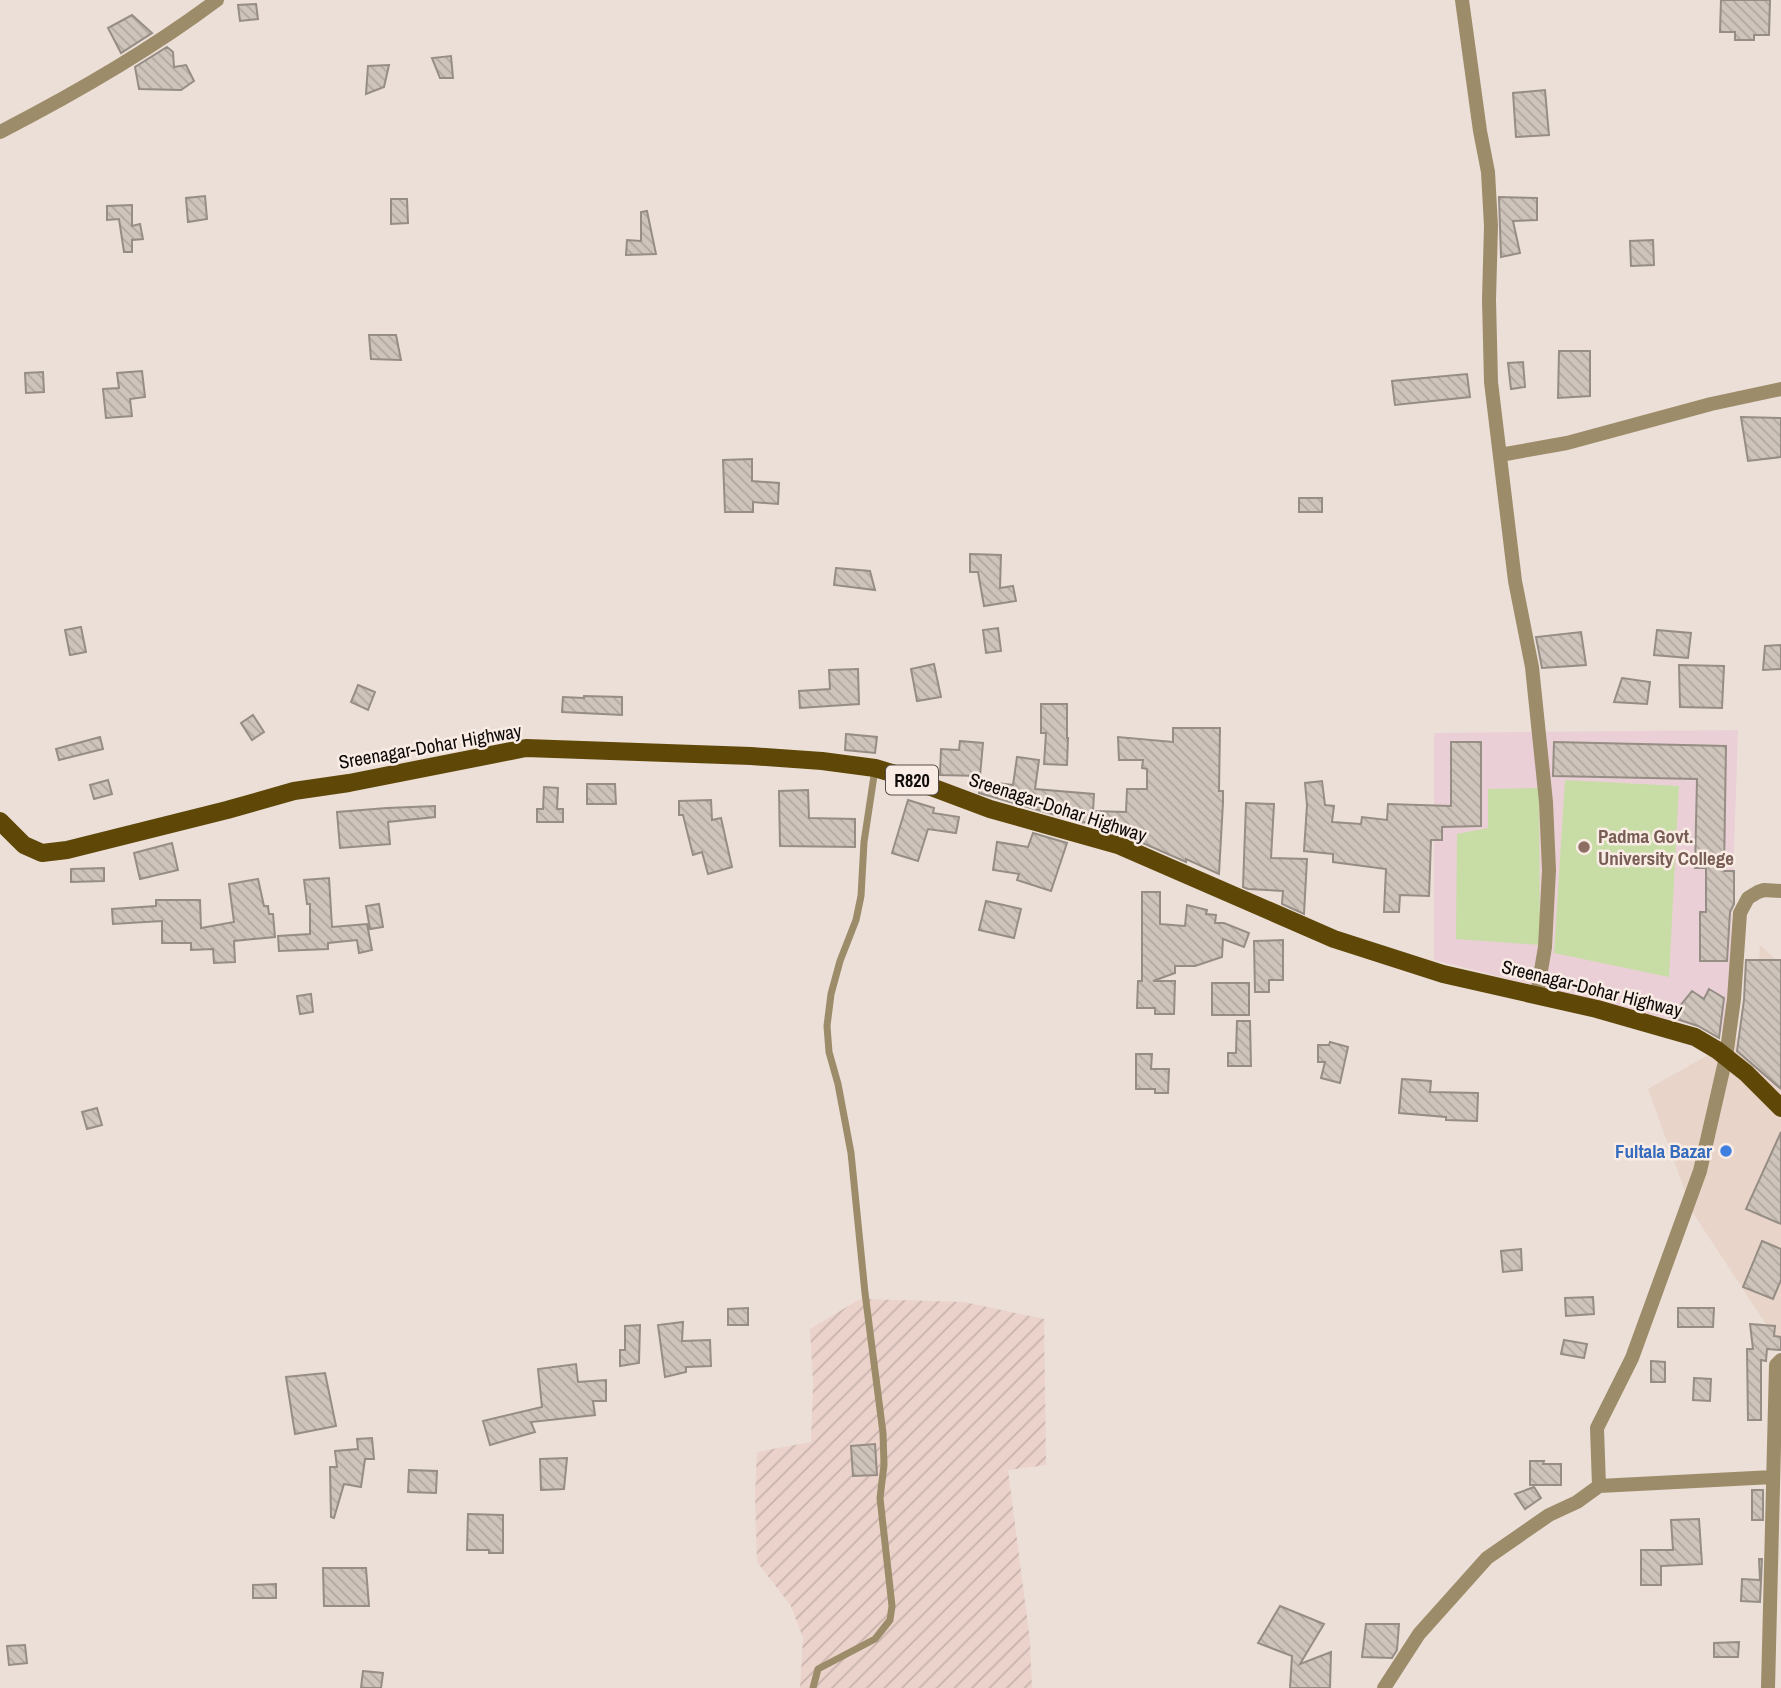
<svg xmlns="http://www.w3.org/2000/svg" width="1781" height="1688" font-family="'Archivo Narrow',sans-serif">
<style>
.built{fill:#e8d4c9}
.industrial{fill:url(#industrial-furrows)}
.education{fill:#ead0d6}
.park{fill:#c8dca5}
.building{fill:url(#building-back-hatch);stroke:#968d85;stroke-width:2}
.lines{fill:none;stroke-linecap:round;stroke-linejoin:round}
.service{stroke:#9d8c69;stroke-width:7}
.minor{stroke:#9d8c69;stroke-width:14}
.primary{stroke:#5f4707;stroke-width:18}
.education-dot{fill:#8d6e63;stroke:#f9ece5;stroke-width:2.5}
.shop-dot{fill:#3f7fe0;stroke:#f9ece5;stroke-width:2.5}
.labels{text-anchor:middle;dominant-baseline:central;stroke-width:5;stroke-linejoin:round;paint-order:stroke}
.shield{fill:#f9ece5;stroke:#544e4a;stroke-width:2}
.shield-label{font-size:18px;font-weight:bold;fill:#0e0a08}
.street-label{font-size:19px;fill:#0e0a08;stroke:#f9ece5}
.education-label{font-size:19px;font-weight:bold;fill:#785e54;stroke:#f9ece5;text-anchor:start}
.shop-label{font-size:19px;font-weight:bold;fill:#366cbe;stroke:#f9ece5;text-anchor:end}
</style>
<defs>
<pattern id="industrial-furrows" width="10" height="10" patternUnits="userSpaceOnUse" patternTransform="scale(1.75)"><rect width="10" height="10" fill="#ebd2cb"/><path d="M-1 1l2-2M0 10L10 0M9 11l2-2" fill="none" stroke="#c8b3ad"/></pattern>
<pattern id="building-back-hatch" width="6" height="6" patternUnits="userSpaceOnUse" patternTransform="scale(1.75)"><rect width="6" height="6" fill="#cec4bb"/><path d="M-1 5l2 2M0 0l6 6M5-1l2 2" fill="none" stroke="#b0a79f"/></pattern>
</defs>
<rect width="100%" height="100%" fill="#ebdfd8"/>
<path class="built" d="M1760,945L1781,964V1347L1693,1213L1648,1089L1717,1050L1755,1026Z"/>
<path class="industrial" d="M860,1299L964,1302L1044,1319L1046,1465L1008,1470L1030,1641L1032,1688H800L803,1638L791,1606L757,1562L755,1496L757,1452L811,1442L813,1384L810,1329Z"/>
<path class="education" d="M1738,730L1728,1034L1434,960V733Z"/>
<path class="park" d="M1565,780L1679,786L1669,977L1554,953Z
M1539,788L1540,945L1456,939L1457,834L1488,828V789Z"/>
<path class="building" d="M1721,0H1770L1769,35H1754V40H1735V32H1720Z
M256,4L258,19L240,21L238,5Z
M132,15L152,33L121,53L108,28Z
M167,47L173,52L174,67L186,65L194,81L181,90L139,89L135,67Z
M451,56L453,78H440L432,58Z
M389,65L384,87L366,94L368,66Z
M1545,90L1549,135L1516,137L1513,93Z
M205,196L207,219L188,222L186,198Z
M1499,197L1537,198V220L1513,221L1520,253L1501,257Z
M391,199H407L408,223L391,224Z
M132,205V226L140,224L143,239L132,240V252H124L119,219L107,220V206Z
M647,211L656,254L626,255L627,240L641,241V212Z
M1653,240L1654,265L1631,266L1630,241Z
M369,335H396L401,360L371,359Z
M1559,351H1590V396L1558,398Z
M1523,362L1525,387L1511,389L1508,363Z
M142,371L145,397L130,399L132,416L106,418L103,389L119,388L117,373Z
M43,372L44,392L26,393L25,373Z
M1467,374L1470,397L1395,405L1392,381Z
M1741,417L1781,418V457L1748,461Z
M752,459V481L779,483L778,504L753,502V512H725L723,460Z
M1299,498H1322V512H1299Z
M970,554L1001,555L1000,588L1013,586L1016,601L984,606L978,572H970Z
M836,568L870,571L875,590L834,585Z
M81,627L86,652L70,655L65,630Z
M998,628L1001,651L986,653L983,630Z
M1657,630L1691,633L1688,658L1654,655Z
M1581,632L1586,665L1542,668L1536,637Z
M1781,645V669L1763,670L1765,646Z
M934,664L941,697L917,701L911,669Z
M1679,665L1724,666L1722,708L1680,707Z
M858,669L859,704L800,708L799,691L830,689L829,670Z
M1622,678L1650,682L1647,704L1614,702Z
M358,685L375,692L368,710L351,702Z
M584,696L622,697V715L562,712L563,697L584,698Z
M1041,704H1067V738H1068L1067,765L1044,764L1046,733H1041Z
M253,715L264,732L252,740L241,723Z
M1173,728H1220L1219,791H1223V802L1219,874L1186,859V862L1111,829V831L1098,828V824L1080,822L979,793L981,781L1013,785L1017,757L1039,760L1035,789L1094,794L1093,811L1126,812L1127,789H1147V769L1142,768L1143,760H1119L1118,737L1173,742Z
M846,734L877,737L875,753L845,750Z
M100,737L103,749L59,760L56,749Z
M960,741L983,743L980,776L940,775L941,749L959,750Z
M1451,742H1481V826L1442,827V840H1431L1429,896L1400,895L1399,912H1384L1386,869L1333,862V854L1304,851L1307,805L1305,783L1322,781L1325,805L1334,806L1332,822L1361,824L1362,817L1387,820L1388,804L1451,806Z
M1554,742L1726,746L1724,871H1734V904L1730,912L1727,961H1700V912H1706V868H1695L1697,779L1553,776Z
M108,780L112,794L94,799L90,785Z
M587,784H615L616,804H587Z
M544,787L558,788L557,809H563V822H537V809H543Z
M808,790L809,818L855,819V847L780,846L779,791Z
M711,800L712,820L721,818L732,867L708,874L702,852L693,855L683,815H679V801Z
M908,800L934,808L933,813L959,817L956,833L928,829L918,861L892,853Z
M1246,803L1274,804L1271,858L1307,859L1304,914L1282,904L1283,891L1248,889L1243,887Z
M435,806V817L388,822L390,844L340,848L337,812L387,808Z
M1033,833L1067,843L1051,891L1017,880L1019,874L993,870L997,842L1028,847Z
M172,843L178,870L140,879L134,853Z
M104,868V881L71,882V869Z
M329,878L332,927L367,924L372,950L359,953L357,940L328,943V949L279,951L278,936L310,934V904H307L304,880Z
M258,879L264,906H268L269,914H273L275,937L234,941L235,962L214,963L213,949L191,950V943H162V921L113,924L112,909L156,906V900H200L201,928L234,922L229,884Z
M1142,892H1160V924L1185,926L1187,905L1207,910L1206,914L1216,915L1215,923H1224L1249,933L1244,947L1223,939L1222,957L1195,966H1175V973L1153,981H1175L1174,1014H1155V1008H1137L1138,981H1142Z
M986,901L1021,909L1014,938L979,930Z
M379,904L383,927L370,929L366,906Z
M1283,940V980H1269V992H1255L1254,941Z
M1746,960H1781V1089L1737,1051L1744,1000Z
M1212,983H1249V1015H1212Z
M1709,989L1724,998L1719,1038L1698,1026L1671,1017L1692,991L1704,999Z
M311,994L313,1012L300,1014L297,996Z
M1237,1021H1250L1251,1066H1228V1053H1236Z
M1330,1042L1348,1047L1340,1083L1321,1078L1325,1062H1318V1045H1329Z
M1136,1054H1152L1151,1069H1169L1168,1093H1155V1089H1136Z
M1402,1079L1431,1081L1430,1092L1478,1093L1477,1121L1446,1120V1117L1399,1113Z
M97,1108L102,1125L87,1129L82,1112Z
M1781,1132V1224L1746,1209Z
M1762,1241L1781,1249V1280L1773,1299L1743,1287Z
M1521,1249L1522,1270L1503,1272L1501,1251Z
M1593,1297L1594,1314L1566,1316L1565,1298Z
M748,1308V1325H728V1309Z
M1678,1308H1714L1713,1327H1678Z
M683,1322L682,1341L710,1340L711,1366L686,1367V1372L665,1377L658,1325Z
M1750,1324L1775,1326L1774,1336L1781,1337V1350L1767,1349L1766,1361L1761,1360V1420H1748L1747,1349H1753Z
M640,1325L639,1363L620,1366V1350H625V1326Z
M1564,1340L1587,1344L1584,1358L1561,1354Z
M1651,1361L1665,1362V1382H1651Z
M576,1364L578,1382L606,1380V1401H593L595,1415L531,1422L535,1432L490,1445L483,1421L542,1407L538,1369Z
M325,1373L336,1426L295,1434L286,1377Z
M1694,1378L1711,1379L1710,1401L1693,1400Z
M372,1438L374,1459H365L361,1487L344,1484L334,1518L331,1517L330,1467H337L335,1451L358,1449L357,1439Z
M875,1444L877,1475L853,1476L851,1446Z
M567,1458L564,1489L541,1490L540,1459Z
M1530,1461H1544L1543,1464H1561V1485H1530Z
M409,1470L437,1471L436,1493L408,1492Z
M1534,1487L1541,1498L1525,1509L1515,1494Z
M1752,1490H1763V1520H1752Z
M468,1514L503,1515V1553H489V1550H467Z
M1699,1519L1702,1564L1661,1566V1585H1641V1550H1673L1671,1520Z
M1759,1559H1762L1760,1602L1741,1601L1742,1579L1760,1580Z
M323,1568H366L369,1606H324Z
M276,1584V1598H253V1585Z
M1280,1606L1324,1624L1300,1664L1331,1652L1330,1688H1290L1292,1656L1258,1643Z
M1366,1624H1399L1397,1650L1392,1658L1362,1657Z
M1739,1642L1738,1657H1714V1643Z
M25,1645L27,1663L9,1665L7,1646Z
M363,1671L383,1673L381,1688H361Z"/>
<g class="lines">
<path class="service" d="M813,1688L818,1669L875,1639L890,1620L892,1606L880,1498L884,1465L883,1433L865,1293L851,1153L838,1084L829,1052L827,1026L831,994L840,961L856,920L861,896L864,842L875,769"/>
<path class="minor" d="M1462,0L1480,131L1488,172L1491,226L1489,300L1491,382L1515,581L1532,667L1546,802L1549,870L1545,947L1537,994
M0,132C76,93 149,51 217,0
M1500,455L1567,443L1711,404L1781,389
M1599,1486L1597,1428L1632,1358L1700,1171L1726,1057L1734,999L1740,913L1748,898L1758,892L1764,890L1781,891
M1384,1688L1419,1634L1487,1558L1549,1515L1577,1502L1599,1486L1773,1477
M1768,1688L1776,1365L1781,1360"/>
<path class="primary" d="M0,821L24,845L42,853L67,850L227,810L294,791L349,783L526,748L751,756L822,761L875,768L902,776L990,809L1118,845L1334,939L1443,974L1597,1009L1695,1037L1717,1050L1746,1073L1781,1108"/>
</g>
<circle class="education-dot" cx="1584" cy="847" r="7"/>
<circle class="shop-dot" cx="1726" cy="1151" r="7"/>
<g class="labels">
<rect class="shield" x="886" y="765.5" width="52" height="29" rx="5"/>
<g class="shield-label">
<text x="912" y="780">R820</text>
</g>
<g class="street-label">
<text transform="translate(430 746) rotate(-10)">Sreenagar-Dohar Highway</text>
<text transform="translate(1058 807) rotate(18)">Sreenagar-Dohar Highway</text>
<text transform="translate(1592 988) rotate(14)">Sreenagar-Dohar Highway</text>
</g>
<g class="education-label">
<text x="1598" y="836">Padma Govt.<tspan x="1598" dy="22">University College</tspan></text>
</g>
<g class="shop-label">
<text x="1712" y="1151">Fultala Bazar</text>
</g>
</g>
</svg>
